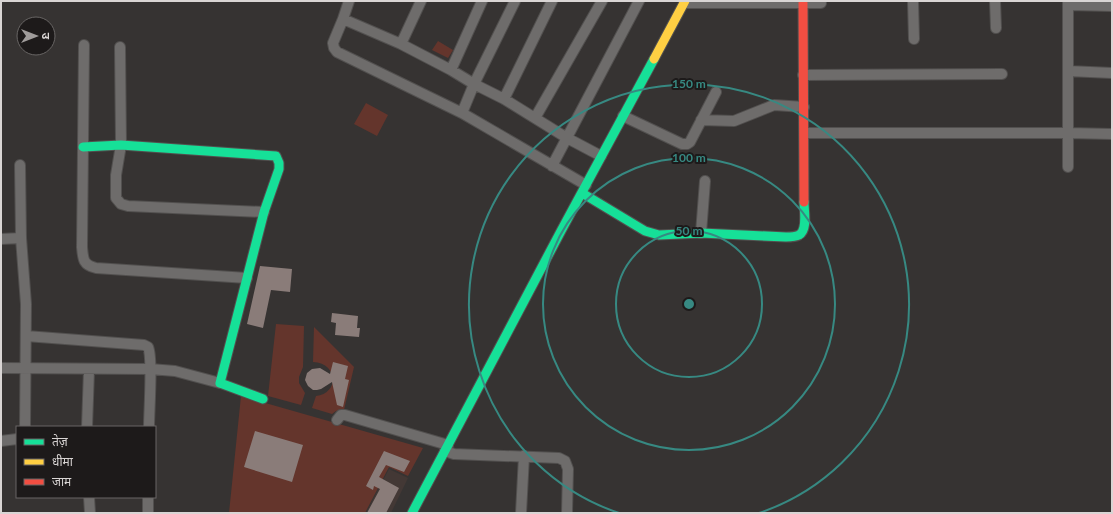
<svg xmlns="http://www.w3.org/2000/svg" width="1113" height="514" font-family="Lato,'Noto Sans Devanagari',sans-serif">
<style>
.built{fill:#433835}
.green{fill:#64352c}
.building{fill:#8a7c79}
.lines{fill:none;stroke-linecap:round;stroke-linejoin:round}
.street-casing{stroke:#52504f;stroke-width:12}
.fast-casing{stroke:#52504f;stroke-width:11}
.slow-casing{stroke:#52504f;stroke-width:11}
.jam-casing{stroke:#52504f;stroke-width:11}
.street{stroke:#6e6c6b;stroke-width:10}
.fast{stroke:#16e098;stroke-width:9}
.slow{stroke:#ffcf43;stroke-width:9}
.jam{stroke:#f24e42;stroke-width:9}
.ring{fill:none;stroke:#378982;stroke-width:2}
.centre{fill:#378982;stroke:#1d1a1a;stroke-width:2}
.ring-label{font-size:12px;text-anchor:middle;font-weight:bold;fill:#378982;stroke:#1d1a1a;stroke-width:4;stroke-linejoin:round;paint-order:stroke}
</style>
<rect width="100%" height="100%" fill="#363332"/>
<path class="built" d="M389,469L408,478L391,513H366Z"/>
<path class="green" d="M438,41L453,50L448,58L432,50Z
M366,103L388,115L377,136L354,124Z
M276,324L304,326L303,367L299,377V383L305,393L301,405L268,396Z
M314,327L354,367L344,410L336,411L332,414L312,408L316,396C340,393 338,363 313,362Z
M241,396L423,448L408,476L389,467L365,513H229Z"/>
<path class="building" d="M260,266L292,269L290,292L271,290L263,328L247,324Z
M332,313L358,316L357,328H360L359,337L335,335L336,323L331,322Z
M333,362L348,366L345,379L349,380L343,407L337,405L332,382L321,389L317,390H313L308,386L305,380L307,373L312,369L320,368L330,374Z
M255,431L303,445L292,482L244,467Z
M384,451L410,461L404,472L386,465L379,477L399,488L386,513H367L380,489L374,486L373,490L366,486Z"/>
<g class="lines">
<g class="street-casing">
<path id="street" d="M349,1L343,19L333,43L334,48L337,52L462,113L586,185
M913,1L914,39
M995,1L996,28
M1068,1V167
M684,3H821
M1068,5L1112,6
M343,19L401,44L451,70L474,84L504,99L567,138L601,156
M401,44L421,1
M84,45L82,247C83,259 83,265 96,268L247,278
M120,47L121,145L116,175V198L121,204L128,206L264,212
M451,70L482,1
M1068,71L1112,73
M803,75L1002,74
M504,99L552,1
M462,113L474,84L515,1
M623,116L682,144H687L690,142L716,92
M535,118L602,1
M701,120L734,121L774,105L804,107
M805,133H1068L1112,134
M20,165L21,238L26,304L25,427
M552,166L639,1
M701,233L705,181
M1,239L21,238
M26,336L144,345L148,347C153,358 149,411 149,427
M1,368L150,369L175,371L220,383
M337,420L341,415H345L448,445
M87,427L89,370
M1,441L17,439
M445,451L454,454L559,458L565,461L568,469L567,513
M89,497L90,513
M148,513V497
M521,513L524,456"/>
</g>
<g class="fast-casing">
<path id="fast" d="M83,147L121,145L276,156L279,163V169L264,212L220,383L263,399
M582,193L645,231L659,235L701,233L786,237C790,237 795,237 799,235C808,230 804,211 804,202
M412,513L561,231L654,59"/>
</g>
<g class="slow-casing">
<path id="slow" d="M654,59L685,1"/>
</g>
<g class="jam-casing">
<path id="jam" d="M803,3L804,202"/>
</g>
<use href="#street" class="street"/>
<use href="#fast" class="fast"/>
<use href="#slow" class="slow"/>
<use href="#jam" class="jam"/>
</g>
<g class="ring">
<circle cx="689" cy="304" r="73"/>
<circle cx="689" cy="304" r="146"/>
<path d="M619 513A220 220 0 1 1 759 513"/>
</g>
<circle cx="689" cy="304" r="6" class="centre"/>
<g class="ring-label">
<text x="689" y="88">150 m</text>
<text x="689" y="162">100 m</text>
<text x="689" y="235">50 m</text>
</g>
<rect width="1113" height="514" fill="none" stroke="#d9d5d4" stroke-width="4"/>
<rect x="16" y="426" width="140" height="72" fill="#1d1a1a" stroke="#686564"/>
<rect x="24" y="439" width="20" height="6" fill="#16e098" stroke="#686564"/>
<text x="52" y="446" font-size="12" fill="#d9d5d4">तेज़</text>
<rect x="24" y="459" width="20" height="6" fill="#ffcf43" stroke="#686564"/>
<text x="52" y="466" font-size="12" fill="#d9d5d4">धीमा</text>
<rect x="24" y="479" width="20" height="6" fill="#f24e42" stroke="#686564"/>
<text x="52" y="486" font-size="12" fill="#d9d5d4">जाम</text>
<g transform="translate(36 36) rotate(90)"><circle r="19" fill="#1d1a1a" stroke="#686564"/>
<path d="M0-3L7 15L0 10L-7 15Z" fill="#a09c9b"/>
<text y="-6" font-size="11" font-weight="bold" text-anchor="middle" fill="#d9d5d4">उ</text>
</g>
</svg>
